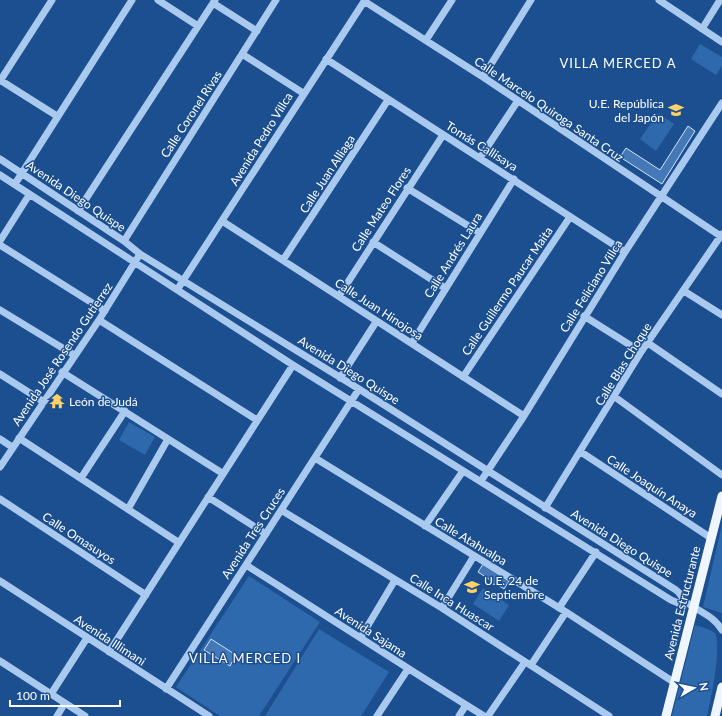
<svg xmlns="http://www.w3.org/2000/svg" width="722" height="716" font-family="Lato,sans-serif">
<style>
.green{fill:#2e69ad}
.building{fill:#4478b7;stroke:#cfe3fa}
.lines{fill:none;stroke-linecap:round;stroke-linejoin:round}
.minor{stroke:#a9c9ee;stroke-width:7}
.major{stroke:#f0f6ff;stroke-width:9}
.labels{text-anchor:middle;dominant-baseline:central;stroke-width:3;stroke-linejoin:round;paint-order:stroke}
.poi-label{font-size:12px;fill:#fff;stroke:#1b4f8f;text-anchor:start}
.street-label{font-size:12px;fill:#fff;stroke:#1b4f8f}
.neighbourhood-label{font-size:13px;letter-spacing:1px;fill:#fff;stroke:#1b4f8f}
</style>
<rect width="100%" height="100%" fill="#1b4f8f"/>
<path class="green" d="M700,44L722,57V66L716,75L691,59Z
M658,113L674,124L656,151L640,139Z
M129,422L155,437L145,455L119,440Z
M722,525V613L703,607Z
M249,576L320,622L259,716H220L176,687Z
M483,588L509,605L499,621L473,604Z
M695,625C701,627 710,629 715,633C722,646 711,699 707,716H672Z
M319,629L389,672L361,716H265Z"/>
<path class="building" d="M688,126L695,131L662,184L620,157L626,148L660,170Z
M483,564L509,581L504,589L478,572Z
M211,639L236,655L230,666L204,650Z"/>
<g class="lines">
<path class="minor" d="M158,0L198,26
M659,0L722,42
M364,1L483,77L722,237
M213,3L257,31
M702,29L720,0
M426,40L452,0
M242,54L303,93
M326,59L625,252
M483,77L531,0
M0,80L57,116
M0,81L52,0
M480,158L517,102
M0,159L124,241L140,254L359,389L676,590C681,593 682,599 686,602C698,611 714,616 722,630
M0,175L293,365L671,600L678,603L684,601
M15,184L132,0
M407,188L480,233
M78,211L215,0
M222,221L524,416
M0,241L29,195
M124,241L276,0
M373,242L445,288
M0,245L105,311
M283,260L388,100
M177,290L365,0
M684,291L722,315
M339,296L443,135
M0,310L74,355
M584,316L641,352
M99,320L257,420
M412,343L514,179
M648,343L722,394
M62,372L222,473
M0,374L44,402
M463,377L570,217
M340,378L376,322
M615,397L722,475
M19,438L178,542
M0,439L12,447
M581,452L711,538
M315,458L566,612L675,683
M0,467L99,320L140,254
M81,478L125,411
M481,481L524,416L625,252L722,103
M208,497L266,534
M0,499L146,595
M545,508L641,352L722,234
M128,509L168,439
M281,510L442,608L609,716
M425,526L463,471
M246,565C326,615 404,667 484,716
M0,581L209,716
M442,608L474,556
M559,608L596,552
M361,637L395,580
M109,652L293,365
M0,661L85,716
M531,665L566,612
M166,689L359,389
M51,694L87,638
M57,716L65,703
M377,716L408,669
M459,716L466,705
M488,716L525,662"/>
<path class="major" d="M666,716L722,496
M715,716L722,687"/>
</g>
<defs>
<g id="school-bare" transform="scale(1.2)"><path d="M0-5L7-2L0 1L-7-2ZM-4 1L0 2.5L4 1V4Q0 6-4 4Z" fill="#ffd166" stroke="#1b4f8f" stroke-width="2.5" paint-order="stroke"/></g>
<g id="temple-bare" transform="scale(1.2)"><path d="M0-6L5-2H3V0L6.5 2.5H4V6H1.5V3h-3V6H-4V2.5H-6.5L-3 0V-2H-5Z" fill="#ffd166" stroke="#1b4f8f" stroke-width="2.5" paint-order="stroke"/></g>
</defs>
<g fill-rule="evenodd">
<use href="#school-bare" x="676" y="110"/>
<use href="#temple-bare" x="57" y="401"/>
<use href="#school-bare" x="472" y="587"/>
</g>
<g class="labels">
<g class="poi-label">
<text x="664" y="103" text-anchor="end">U.E. República<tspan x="664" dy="14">del Japón</tspan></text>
<text x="69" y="401">León de Judá</text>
<text x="484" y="580">U.E. 24 de<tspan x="484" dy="14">Septiembre</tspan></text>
</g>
<g class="street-label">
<text transform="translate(549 109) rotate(34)">Calle Marcelo Quiroga Santa Cruz</text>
<text transform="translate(191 114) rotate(-57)">Calle Coronel Rivas</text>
<text transform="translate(261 139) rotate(-58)">Avenida Pedro Villca</text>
<text transform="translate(482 146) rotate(32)">Tomás Callisaya</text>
<text transform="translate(327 174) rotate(-57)">Calle Juan Alliaga</text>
<text transform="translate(76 196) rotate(34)">Avenida Diego Quispe</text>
<text transform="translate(381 209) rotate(-57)">Calle Mateo Flores</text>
<text transform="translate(453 255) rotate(-58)">Calle Andrés Laura</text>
<text transform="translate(591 286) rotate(-58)">Calle Feliciano Villca</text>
<text transform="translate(507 291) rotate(-56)">Calle Guillermo Paucar Maita</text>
<text transform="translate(379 309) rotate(33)">Calle Juan Hinojosa</text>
<text transform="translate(62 354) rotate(-56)">Avenida José Rosendo Gutierrez</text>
<text transform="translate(623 364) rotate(-58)">Calle Blas Choque</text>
<text transform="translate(349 370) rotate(32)">Avenida Diego Quispe</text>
<text transform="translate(652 486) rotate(33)">Calle Joaquín Anaya</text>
<text transform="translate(253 533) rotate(-57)">Avenida Tres Cruces</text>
<text transform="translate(79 538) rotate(33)">Calle Omasuyos</text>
<text transform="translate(471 541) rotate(31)">Calle Atahualpa</text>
<text transform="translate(622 543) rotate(32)">Avenida Diego Quispe</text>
<text transform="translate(452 602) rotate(32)">Calle Inca Huascar</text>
<text transform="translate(682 603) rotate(-76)">Avenida Estructurante</text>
<text transform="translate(371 632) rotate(33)">Avenida Sajama</text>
<text transform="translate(110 640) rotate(33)">Avenida Illimani</text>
</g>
<g class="neighbourhood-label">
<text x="618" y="63">VILLA MERCED A</text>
<text x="245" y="658">VILLA MERCED I</text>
</g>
</g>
<g transform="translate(694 688) rotate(81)" stroke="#1b4f8f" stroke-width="3" paint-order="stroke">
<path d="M0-3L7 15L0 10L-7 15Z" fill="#ffffff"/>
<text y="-6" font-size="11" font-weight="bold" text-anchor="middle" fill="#ffffff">N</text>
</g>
<path d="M10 700v6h110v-6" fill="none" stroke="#ffffff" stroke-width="2"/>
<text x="16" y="700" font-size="12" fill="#ffffff" stroke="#1b4f8f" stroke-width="3" paint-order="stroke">100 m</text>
</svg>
